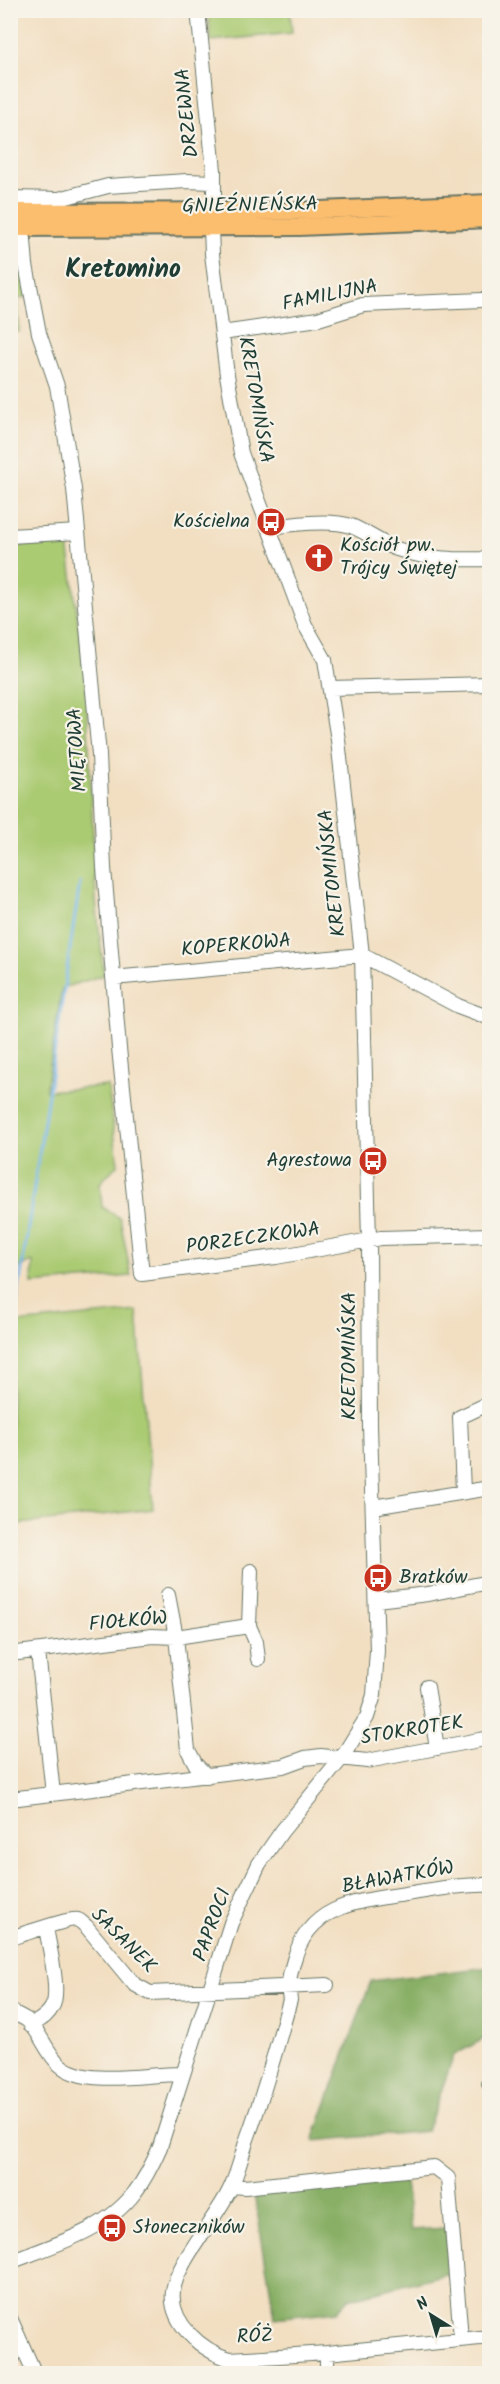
<svg xmlns="http://www.w3.org/2000/svg" width="500" height="2384" font-family="Kalam,sans-serif">
<style>
.green{fill:#abcb73;stroke:#658454;stroke-width:1.5}
.forest{fill:#88af65;stroke:#54764c;stroke-width:1.5}
.lines{fill:none;stroke-linecap:round;stroke-linejoin:round}
.stream{stroke:#78b9ec;stroke-width:3}
.minor-casing{stroke:#697666;stroke-width:16}
.major-casing{stroke:#697666;stroke-width:20}
.minor{stroke:#fff;stroke-width:14}
.major{stroke:#fbbd6e;stroke-width:16}
.labels{text-anchor:middle;dominant-baseline:central;stroke-width:4.5;stroke-linejoin:round;paint-order:stroke}
.street-label{font-size:20px;fill:#1f3d34;stroke:#f7f3e8}
.poi-label{font-size:20px;fill:#1f3d34;stroke:#f7f3e8;text-anchor:start}
.district-label{font-size:26px;font-weight:bold;fill:#1f3d34;stroke:#f7f3e8}
</style>
<rect width="100%" height="100%" fill="#f7f3e8"/>
<filter id="ink" filterUnits="userSpaceOnUse"><feTurbulence type="fractalNoise" baseFrequency=".0167" numOctaves="2"/><feDisplacementMap in="SourceGraphic" scale="12" xChannelSelector="R" yChannelSelector="G"/><feConvolveMatrix kernelMatrix="1 2 1 2 8 2 1 2 1" color-interpolation-filters="sRGB"/></filter>
<filter id="wash" filterUnits="userSpaceOnUse"><feTurbulence type="fractalNoise" baseFrequency=".008" numOctaves="4" result="noise"/><feDisplacementMap in="SourceGraphic" scale="24" xChannelSelector="R" yChannelSelector="G"/><feGaussianBlur stdDeviation="1.35" result="paint"/><feColorMatrix in="noise" values="0 0 0 0 0 0 0 0 0 0 0 0 0 0 0 0 0 1.4 0 .05"/><feComposite in="paint" operator="in"/></filter>
<g filter="url(#wash)">
<rect width="100%" height="100%" fill="#f2dfc2"/>
<path class="green" d="M208,11H290L292,33L211,41Z
M11,241H16L27,297L18,298L19,332H11Z
M68,543L86,683L96,901L104,975L62,988L46,1091L108,1086L118,1164L100,1183L102,1207L120,1218L131,1276L32,1284L33,1262L14,1269L17,1323L137,1311L153,1509L11,1525V546Z"/>
<path class="forest" d="M489,1967V2036L454,2055L427,2131L313,2141L371,1981Z
M404,2175L411,2230L446,2228L450,2273L348,2299L337,2311L275,2318L254,2193Z"/>
<g class="lines">
<path class="stream" d="M10,1347L80,882"/>
</g>
</g>
<g filter="url(#ink)">
<g class="lines">
<g class="minor-casing">
<path id="minor" d="M10,198L59,199L108,186L187,181L213,182
M23,228L26,265L39,333L57,386L74,489L99,755L104,868L119,1048L142,1274L276,1257L381,1238L490,1235
M222,333L318,319L363,305L482,300
M268,528C290,524 330,519 351,526C367,532 381,544 397,549C428,560 458,560 490,559
M10,536L78,532
M330,688L490,684
M113,978L362,955L458,1006L490,1018
M463,1492L460,1417L490,1403
M373,1507L490,1488
M251,1571L249,1626L256,1642L258,1659
M168,1595L176,1637L188,1750L196,1765L207,1776
M376,1600L428,1594L490,1582
M38,1652L53,1794
M10,1654L152,1636L176,1637L249,1626
M427,1687L437,1748
M10,1799L283,1766L305,1758L321,1756L367,1761L490,1738
M490,1885C464,1884 438,1889 412,1893C362,1901 310,1902 294,1960C290,1974 287,1985 290,2000C277,2047 264,2093 247,2139C242,2155 238,2172 231,2187C218,2217 177,2261 173,2291C169,2323 202,2351 230,2359L327,2353L490,2337
M10,1938C22,1935 71,1917 78,1920C81,1921 83,1924 86,1926L134,1984L150,1993L327,1985
M10,2011C16,2014 22,2017 27,2020C41,2032 46,2053 60,2065C86,2088 150,2073 183,2074
M31,2026C39,2020 48,2016 52,2007C61,1993 49,1946 46,1928
M489,2084H490
M232,2186L245,2187L434,2167L448,2178L461,2339
M10,2262C53,2245 106,2231 135,2192C146,2178 153,2163 160,2147L231,1923L259,1864L282,1831L341,1759L367,1717L374,1695L377,1650L370,1426L369,1241L362,955L338,740L325,660L305,625L241,453L227,375L212,254L211,228L214,212V171L198,10
M10,2318L35,2374
M327,2374V2353"/>
</g>
<g class="major-casing">
<path id="major" d="M10,212L296,211L490,203
M10,228L299,227L490,219"/>
</g>
<use href="#minor" class="minor"/>
<use href="#major" class="major"/>
</g>
</g>
<defs>
<g id="bus-disc" transform="scale(1.5)"><circle r="9.5" fill="#c8321e" stroke="#f7f3e8"/><path d="M-5-6H5V4H4V6H2V4H-2V6H-4V4H-5ZM-3.5-4V0h7V-4ZM-3.5 1.2v1.5H-2V1.2ZM2 1.2v1.5H3.5V1.2Z" fill="#fff"/></g>
<g id="church-disc" transform="scale(1.5)"><circle r="9.5" fill="#c8321e" stroke="#f7f3e8"/><path d="M-1.2-6h2.4v3.5h3.3v2.4h-3.3V6h-2.4V-.1h-3.3v-2.4h3.3Z" fill="#fff"/></g>
</defs>
<g fill-rule="evenodd">
<use href="#bus-disc" x="271" y="522"/>
<use href="#church-disc" x="319" y="558"/>
<use href="#bus-disc" x="373" y="1161"/>
<use href="#bus-disc" x="378" y="1578"/>
<use href="#bus-disc" x="112" y="2228"/>
</g>
<g class="labels">
<g class="street-label">
<text transform="translate(188 113) rotate(-96)">DRZEWNA</text>
<text transform="translate(250 206) rotate(-1)">GNIEŹNIEŃSKA</text>
<text transform="translate(330 296) rotate(-11)">FAMILIJNA</text>
<text transform="translate(255 400) rotate(80)">KRETOMIŃSKA</text>
<text transform="translate(78 750) rotate(-94)">MIĘTOWA</text>
<text transform="translate(333 873) rotate(-96)">KRETOMIŃSKA</text>
<text transform="translate(236 946) rotate(-5)">KOPERKOWA</text>
<text transform="translate(253 1239) rotate(-8)">PORZECZKOWA</text>
<text transform="translate(350 1356) rotate(-90)">KRETOMIŃSKA</text>
<text transform="translate(128 1622) rotate(-5)">FIOŁKÓW</text>
<text transform="translate(412 1731) rotate(-9)">STOKROTEK</text>
<text transform="translate(398 1878) rotate(-10)">BŁAWATKÓW</text>
<text transform="translate(213 1925) rotate(-70)">PAPROCI</text>
<text transform="translate(123 1941) rotate(45)">SASANEK</text>
<text transform="translate(255 2337) rotate(-3)">RÓŻ</text>
</g>
<g class="poi-label">
<text x="250" y="522" text-anchor="end">Kościelna</text>
<text x="340" y="546">Kościół pw.<tspan x="340" dy="23">Trójcy Świętej</tspan></text>
<text x="352" y="1161" text-anchor="end">Agrestowa</text>
<text x="399" y="1578">Bratków</text>
<text x="133" y="2228">Słoneczników</text>
</g>
<g class="district-label">
<text x="123" y="270">Kretomino</text>
</g>
</g>
<rect width="500" height="2384" fill="none" stroke="#f7f3e8" stroke-width="36"/>
<g transform="translate(431 2315) rotate(323)" stroke="#f7f3e8" stroke-width="4.5" paint-order="stroke">
<path d="M0-4.5L10 22L0 15L-10 22Z" fill="#1f3d34"/>
<text y="-9" font-size="16" font-weight="bold" text-anchor="middle" fill="#1f3d34">N</text>
</g>
</svg>
